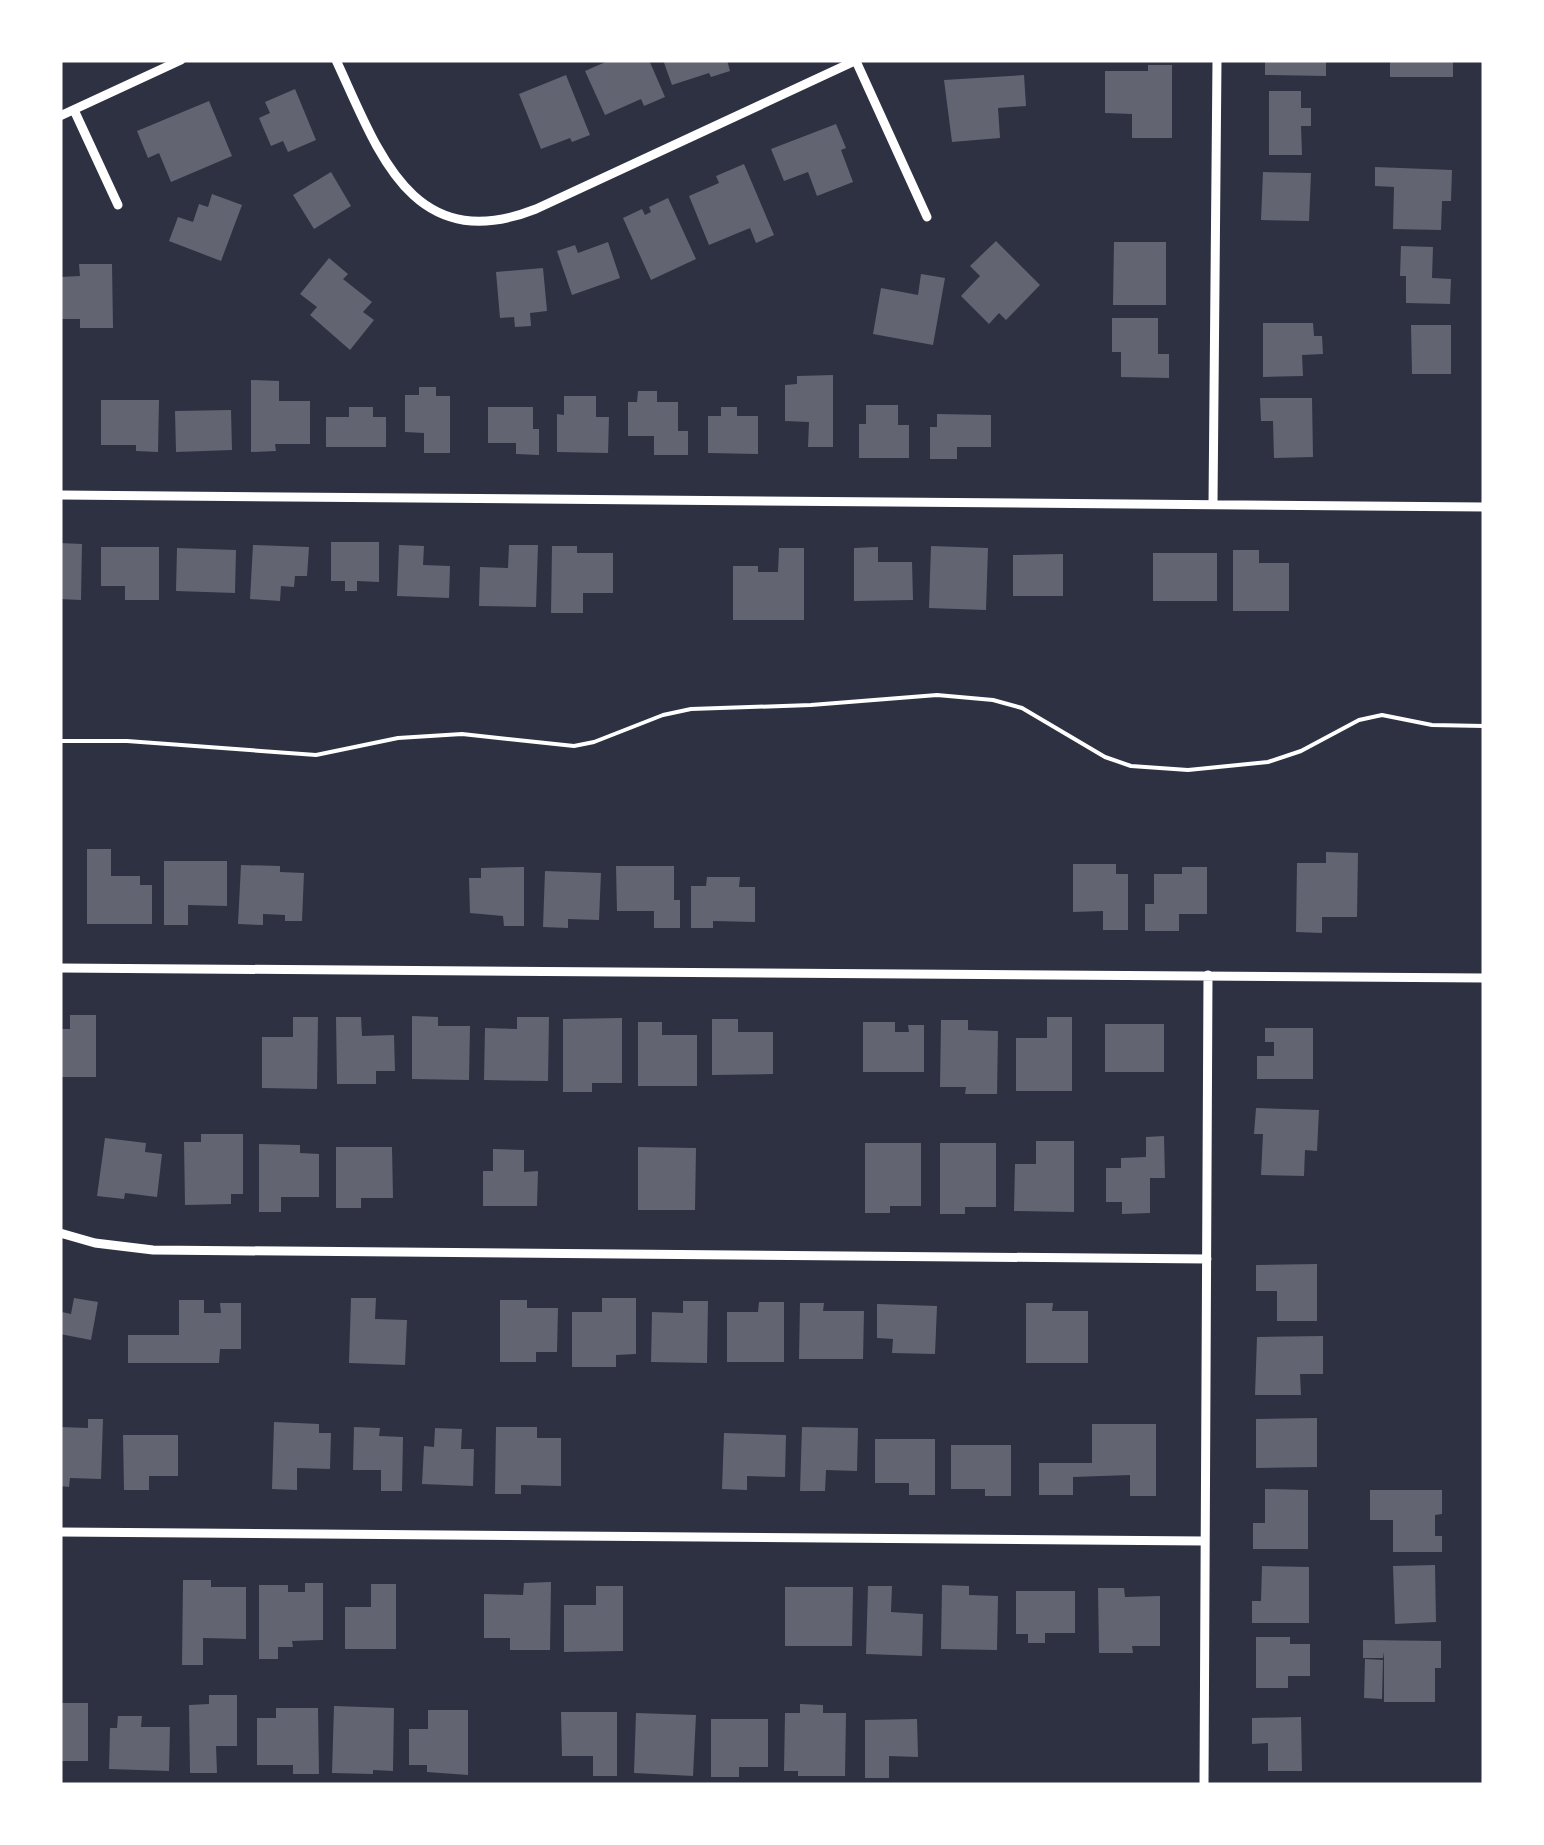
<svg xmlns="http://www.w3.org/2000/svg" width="1544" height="1845" font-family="'Space Grotesk',sans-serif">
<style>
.building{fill:#626471}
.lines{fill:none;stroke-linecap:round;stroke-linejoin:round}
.path{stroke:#fff;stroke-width:4}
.minor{stroke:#fff;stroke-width:9}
</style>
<rect width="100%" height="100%" fill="#2d3142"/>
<path class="building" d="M610,60H649L665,97L644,106L641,99L605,115L585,71Z
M663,60H727L730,71L711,77L709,73L672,85Z
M1265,60H1326V76L1265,75Z
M1390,60H1453V77H1390Z
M1148,65H1172V138H1132V114L1105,113V71H1148Z
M566,75L590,135L572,142L570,138L541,149L519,94Z
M1024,75L1026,106L998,108L1000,138L952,142L944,80Z
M295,89L316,140L288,152L283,141L271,146L259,118L270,113L265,102Z
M1269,91H1301V108H1311V126H1301L1302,155H1269Z
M209,101L232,156L171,182L159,153L148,158L137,131Z
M836,124L846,148L841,150L853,182L817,196L808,172L784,181L771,149Z
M744,164L774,235L756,243L750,228L709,245L689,196L719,183L716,176Z
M1375,167L1452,170L1451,201H1442L1441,230L1393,229L1394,187L1375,186Z
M331,172L351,206L314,229L293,195Z
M1263,172L1311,173L1309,221L1261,220Z
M212,194L242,205L221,261L169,241L178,217L193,222L199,204L208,207Z
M668,198L696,259L651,280L623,218L642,209L645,215L651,212L649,207Z
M996,241L1040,285L1006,320L999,313L989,324L961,296L980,276L970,266Z
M608,242L620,278L572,295L557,251L575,245L578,253Z
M1114,242H1166V305H1113Z
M1401,246L1433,247L1432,278L1451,279L1450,304L1406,303V276H1400Z
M329,258L348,274L343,279L372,302L363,312L374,320L350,350L310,315L317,307L300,294Z
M79,264H112L113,328H80V319H60V277L80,276Z
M543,268L547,311L530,313L531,326L515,327L514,317L500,318L496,272Z
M921,274L945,278L933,345L873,334L881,288L918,295Z
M1112,318H1158V354H1169V378L1121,377V352H1112Z
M1263,323H1313L1314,336H1322L1323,354L1302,355L1303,376L1263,377Z
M1411,325H1451V374H1412Z
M833,375V447H808L809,422L785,421V385L797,384V376Z
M251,380L279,381V401H310V444H275L276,451L251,452Z
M419,387H436V396H450V453H424V433L405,432V395H419Z
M638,391H657V402H678V431H688V455H654V436H628V402H637Z
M564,396H596V417H609L608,453L557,452V414L564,415Z
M1260,398H1312L1313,457L1274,458L1273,421H1261Z
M101,400H159L158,452L136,451V445H101Z
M866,405H898V425H909V458H859V424H866Z
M349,407H373V417H386V447H326V417H349Z
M488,407H533V429H539V455L516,454V443H488Z
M721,407H737V416H758V454L708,453V416H721Z
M231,410L232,450L176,452L175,411Z
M937,414L991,415V447H957V459H930V427H937Z
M331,542H379V582L357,581V591H345V581H331Z
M60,543L82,544L81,600L60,599Z
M253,545L309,547L307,576H295L294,587L281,586L280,601L250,599Z
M399,545L424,546L423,565L450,566L449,598L397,596Z
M509,545H538L536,607L479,606L480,567L508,568Z
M552,546H577V553H613V593H583V613H551Z
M931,546L988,548L986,610L929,608Z
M101,547H159V600H125V586H101Z
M878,547V562H912L913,600L854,601V548Z
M177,548L236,550L235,593L176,591Z
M779,548H804V620H733V566H758V572H778Z
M1233,550H1259V563H1289V611H1233Z
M1153,553H1217V601H1153Z
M1063,554V596H1013V555Z
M87,849H111V876H140V885H152V924H87Z
M1326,852L1358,853L1357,917H1322V933L1296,932L1297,863H1326Z
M164,861H227V906L188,905V925H164Z
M1073,864H1116V874H1128V930H1103V911L1073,912Z
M241,865L280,866V872L304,873L302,921H285V915L263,914V925L238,924Z
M616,866H674V900H680V928H654V911H617Z
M524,867V926H504L503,916L470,913L469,878H481V868Z
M1182,867H1207V914H1179V931H1145V904H1154V874H1182Z
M545,871L601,873L599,920L568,919V928L543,927Z
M707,877H740L739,887H755V922L713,921V928H691V886H706Z
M70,1015H96V1077H60V1029H70Z
M412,1016L438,1017V1026H470L469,1080L412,1079Z
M293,1017H318L317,1089L262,1088V1037H293Z
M336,1017H361L362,1036L394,1035L395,1071H376V1084H337Z
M517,1017H549L548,1081L484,1080L485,1028L517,1029Z
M1047,1017H1072V1091H1016V1038H1047Z
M622,1018V1083H592V1092H563V1019Z
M712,1019H738V1032H773V1074L712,1075Z
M941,1020H968V1030L998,1031L997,1094H965L966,1087H940Z
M638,1022H662V1035H697V1086H638Z
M863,1022H895V1032H909L908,1025H924V1072H863Z
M1105,1024H1164V1072H1105Z
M1265,1028H1313V1079H1257V1056H1274V1042H1265Z
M1256,1108L1319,1110L1317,1151L1305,1150L1304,1176L1261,1175L1263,1134H1254Z
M201,1134H243V1194H231V1204L185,1205L184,1142H201Z
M1164,1136L1165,1178H1150V1213L1122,1214V1202H1106V1168H1121V1158L1146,1157V1137Z
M105,1138L146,1143L145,1152L162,1154L157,1197L125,1193L124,1199L97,1196Z
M1036,1141H1074V1212L1014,1211L1015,1164H1036Z
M865,1143H921V1206H890V1213H865Z
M940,1143H996V1207H965V1214H940Z
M259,1144L300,1145V1153L319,1154V1197H281V1212H259Z
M336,1147H392L393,1198H361V1208H336Z
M638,1147L696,1148L695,1210H638Z
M493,1149L524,1150V1172L538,1171L537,1206H483V1171H493Z
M1317,1264V1321H1277V1291H1256V1265Z
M74,1298L98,1302L91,1340L60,1334L62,1312L71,1314Z
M351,1298H376L375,1319L407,1320L405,1365L349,1363Z
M602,1298H636V1354L616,1355V1367H572V1312H602Z
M179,1300H204V1313H221L220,1303H241V1349H220L219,1363H128V1335H179Z
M500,1300H527V1308H558L557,1352H536V1362H500Z
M683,1301H708L707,1363L651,1362L652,1312L683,1313Z
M759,1302H784V1362H727V1312H758Z
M800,1303H824L823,1311H864L863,1359H799Z
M1026,1303H1053L1052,1311H1088V1363H1026Z
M877,1304L937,1306L935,1354L892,1353L893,1339L877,1338Z
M1323,1336V1374H1300L1301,1395H1255L1257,1337Z
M1317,1418V1467L1256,1468V1419Z
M88,1419H103L101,1479L70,1478L69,1487L60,1486V1427L88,1428Z
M274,1422L319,1424V1433H331L330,1469L297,1468V1490L272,1489Z
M1092,1424H1156V1496H1130V1475L1073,1477V1495H1039V1463H1092Z
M354,1427L380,1428L379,1436L403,1437L402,1491H381V1470H353Z
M496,1427H537V1438H561V1486L521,1485V1494H495Z
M802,1427L858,1428L857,1471L826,1470L825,1491H800Z
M435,1428L462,1429L461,1449H474L473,1486L422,1484L424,1446L434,1447Z
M724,1433L786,1435L785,1477L747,1476V1490L722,1489Z
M123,1435H178V1476H149V1490H124Z
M875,1439H935V1495H909V1483H875Z
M951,1445H1011V1496H985V1489H951Z
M1265,1489L1308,1490V1549H1253V1523H1265Z
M1370,1490H1442V1514L1435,1515V1536H1442V1552H1393V1520H1370Z
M1435,1565L1436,1622L1395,1624L1393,1566Z
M1262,1566L1309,1567V1623H1252V1601H1261Z
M183,1580H211V1587H246V1639L203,1638V1665H182Z
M551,1582L550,1650H510V1638H484V1594L523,1595L524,1583Z
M305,1583H323V1640L292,1641L293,1647H278V1659H259V1585H288V1592H305Z
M371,1584H396V1649H345V1607H371Z
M942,1585L969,1586V1595L998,1596L997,1650L941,1649Z
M596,1586H623V1651L564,1652V1605H596Z
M868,1586H892L891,1612L923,1614L922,1656L866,1654Z
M785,1587H853L852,1646H785Z
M1098,1588H1124L1125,1597L1160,1596V1646H1132L1133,1653H1099Z
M1016,1591H1075V1633H1045V1643H1028V1634H1016Z
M1256,1637H1290V1644H1310V1676H1288V1688H1256Z
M1363,1640L1441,1641V1668H1435V1702H1384V1652L1383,1658H1363Z
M1365,1659L1383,1660L1382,1699L1364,1698Z
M209,1695H237V1746H216L217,1773H190L189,1705L209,1704Z
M60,1703H88V1761H60Z
M800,1704L823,1705V1713H846L845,1776H798V1771H784L785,1713H800Z
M334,1706L394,1708L393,1771L373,1770V1774L332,1773Z
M276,1708H318L319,1774H293V1765H257V1718H276Z
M428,1710H468V1775L427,1772V1765H409V1729H428Z
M561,1712H617V1776H593V1756H562Z
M636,1713L696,1715L693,1776L634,1773Z
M118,1716H142L141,1727H170L169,1771L109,1769L110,1728H117Z
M1301,1717L1302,1771H1268V1743L1252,1744V1718Z
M711,1719H768V1767H739V1777H711Z
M917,1719L918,1757L889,1756V1778H865V1720Z"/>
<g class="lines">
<path class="path" d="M60,741H127L316,755L398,738L462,734L574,746L594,742L663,715L691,709L811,705L937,695L993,700L1022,708L1105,757L1131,766L1188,770L1268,762L1301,751L1359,720L1382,715L1432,725L1484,726"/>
<path class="minor" d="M336,60C378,150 411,258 536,209L857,60
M856,61L927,217
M74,110L118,205
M60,116L181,60
M60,495L1484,507
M1213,504L1217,60
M60,968L1484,978
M60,1233L95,1243L153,1250L1207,1259
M60,1532L1204,1541
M1204,1785L1208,975"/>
</g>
<rect width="1544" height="1845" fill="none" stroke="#ffffff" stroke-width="125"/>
</svg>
